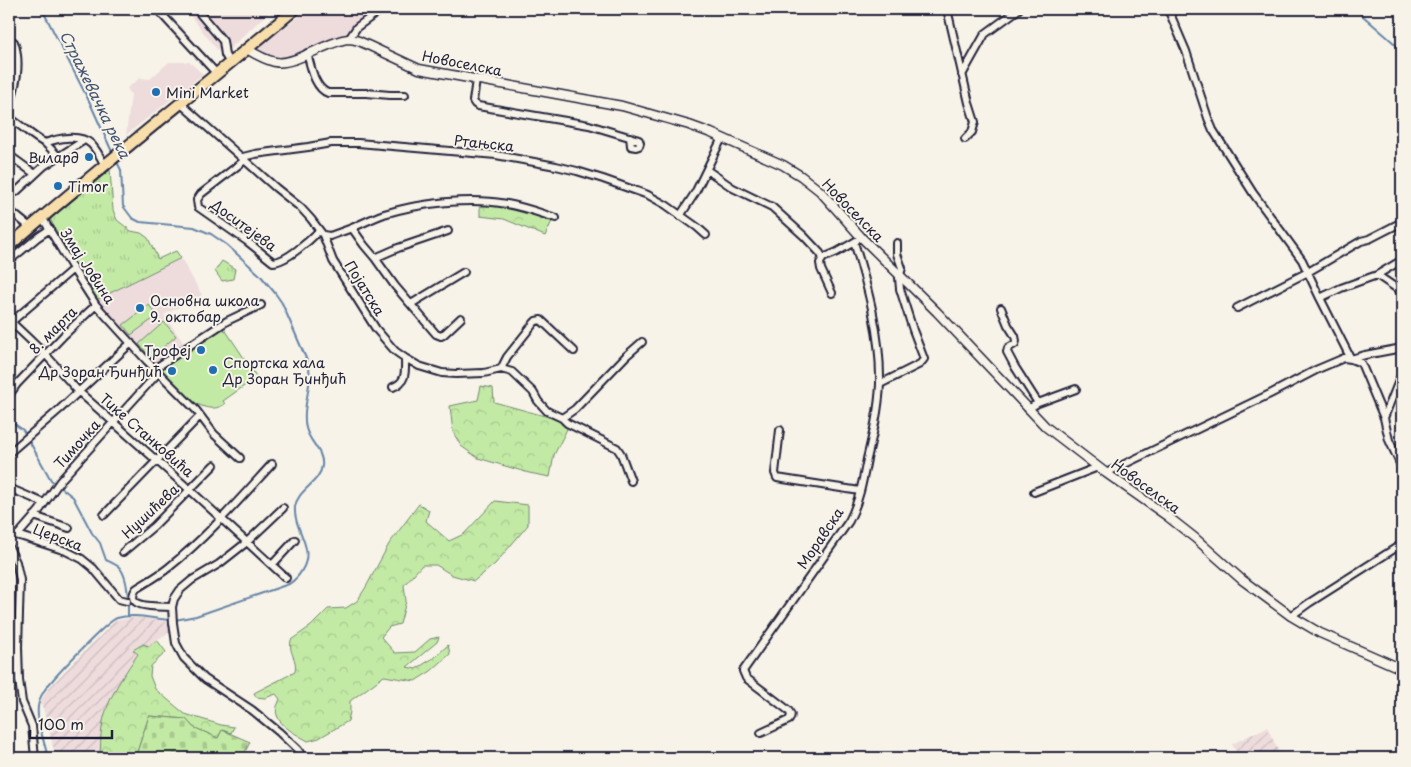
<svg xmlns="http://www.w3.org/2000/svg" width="1411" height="767" font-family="'Playpen Sans',sans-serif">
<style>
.built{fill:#eedcdd}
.industrial{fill:url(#industrial-furrows)}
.grass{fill:url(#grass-tufts);stroke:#728670}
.forest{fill:url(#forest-crowns);stroke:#728670}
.cemetery{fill:url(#cemetery-stones);stroke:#728670}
.garden{fill:#c3eaa5;stroke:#728670}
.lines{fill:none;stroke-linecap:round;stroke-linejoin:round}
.stream{stroke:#6685a8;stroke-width:2}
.minor-casing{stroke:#22223b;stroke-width:10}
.tertiary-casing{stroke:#22223b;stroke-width:11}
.primary-casing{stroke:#22223b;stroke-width:14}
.minor{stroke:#f7f3e8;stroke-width:6}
.tertiary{stroke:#f7f3e8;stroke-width:8}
.primary{stroke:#f8deab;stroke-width:10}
.poi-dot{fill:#1f6fb2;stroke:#f7f3e8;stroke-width:2}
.labels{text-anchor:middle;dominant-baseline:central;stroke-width:4;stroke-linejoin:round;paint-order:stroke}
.street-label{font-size:14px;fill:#22223b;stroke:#f7f3e8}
.poi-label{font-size:14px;fill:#22223b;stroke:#f7f3e8;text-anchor:start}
.water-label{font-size:15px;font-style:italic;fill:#445472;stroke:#f7f3e8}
</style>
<defs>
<pattern id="industrial-furrows" width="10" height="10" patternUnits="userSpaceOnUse" patternTransform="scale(1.25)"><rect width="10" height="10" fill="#eedcdd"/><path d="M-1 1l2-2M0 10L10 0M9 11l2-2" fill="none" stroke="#ccbcbf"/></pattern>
<pattern id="grass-tufts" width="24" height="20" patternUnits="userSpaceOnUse" patternTransform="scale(1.25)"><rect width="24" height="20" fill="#c3eaa5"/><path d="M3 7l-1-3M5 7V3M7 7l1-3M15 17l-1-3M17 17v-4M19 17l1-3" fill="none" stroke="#a7c88f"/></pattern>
<pattern id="forest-crowns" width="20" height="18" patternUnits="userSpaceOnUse" patternTransform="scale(1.25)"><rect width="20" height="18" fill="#c3eaa5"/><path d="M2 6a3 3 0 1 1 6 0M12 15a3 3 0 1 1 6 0" fill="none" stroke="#a7c88f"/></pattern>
<pattern id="cemetery-stones" width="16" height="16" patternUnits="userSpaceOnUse" patternTransform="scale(1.25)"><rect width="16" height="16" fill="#c3eaa5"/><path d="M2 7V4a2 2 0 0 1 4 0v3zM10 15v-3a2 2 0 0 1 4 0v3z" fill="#a7c88f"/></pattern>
</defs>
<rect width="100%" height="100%" fill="#f7f3e8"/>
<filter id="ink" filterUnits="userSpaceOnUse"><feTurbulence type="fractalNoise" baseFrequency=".02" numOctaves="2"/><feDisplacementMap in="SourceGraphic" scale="10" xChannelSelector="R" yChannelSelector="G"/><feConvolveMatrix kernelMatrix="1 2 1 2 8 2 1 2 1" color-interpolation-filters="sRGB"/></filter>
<g filter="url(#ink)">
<path class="built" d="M185,9H280L272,15L269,12L222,56Z
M309,9H378L349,36L300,52L285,59L260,53L255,50Z
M169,62H189L203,74L126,135L131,95L127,88L140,78L150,79Z
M181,258L202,295L164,315L185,345L155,365L114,321L96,300Z"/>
<path class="industrial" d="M136,617L169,622L171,630L149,646L133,650L138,654L128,670L106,713L102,726L100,758H56L43,708L40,704L42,698L50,687L65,671L115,621Z
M1267,727L1282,758H1239L1232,744Z"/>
<path class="grass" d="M110,170L113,210L117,220L131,231L141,233L148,238L158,259L176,251L181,258L96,300L76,267L50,219Z
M222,261L235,269L233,279L222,281L215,271Z"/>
<path class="forest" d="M480,204L507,206L552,221L545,236L504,219L480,216Z
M481,386L493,388L494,402L552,418L564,423L567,429L554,455L550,477L529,473L478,458L461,446L453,432L450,406L478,400Z
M495,501L528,505V525L495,564L474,581L452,575L436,565H422L404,585L406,601L400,624L389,627L381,637L395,653L415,652L430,639L439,637L437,642L407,667L416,669L435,657L448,645L450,654L431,671L415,681L384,676L350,701V712L348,721L319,738L308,741C298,735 280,727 277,715C275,709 278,704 280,699L276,694L265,698L256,697L254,693L295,672C298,658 288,654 291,640L311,626L328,609L346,608L357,601L366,587L389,544L419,504L429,510L426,521L449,541L464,534Z
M157,640L166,652L151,666L150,676L155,689L185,714L221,725L234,727L231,733L222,730L218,738L193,727L186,719L149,716L136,755H125L118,758H100C101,748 100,737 102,727C106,700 123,676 138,654L133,650L143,644L149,646Z"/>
<path class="cemetery" d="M149,716L186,719L193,727L218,738L222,730L250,742L242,758H137L136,755Z"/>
<path class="garden" d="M149,305L157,316L131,335L123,325Z
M164,322L176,336L151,358L139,344Z
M221,328L226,331L258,379L257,383L254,379L223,401L225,404C202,420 176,386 162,372L163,366Z"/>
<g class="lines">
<path class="stream" d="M42,9L90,103L113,154
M1355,9L1402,50
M116,160L121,170L123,206L132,218L140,222L194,227L211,234L227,245L260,275L275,293L282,303L308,363C314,384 301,406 306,428C309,442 324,451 322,466C320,483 297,490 295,507C293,530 316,547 302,570C299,576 295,580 289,584L196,616L175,620
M9,420L23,430L51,480L55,483
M59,486L73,497L92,533L100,543L106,560C110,562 117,565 120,568C129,580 128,602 128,616
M48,758C45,743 34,716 39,702C40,698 42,694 44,691C51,680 107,621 117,618C135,613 152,619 170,620"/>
<g class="minor-casing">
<path id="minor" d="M157,9L217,74
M196,9L223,41L225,55L230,63
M947,9L969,103L975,122L972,132L965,139
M1168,9L1186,51L1208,118L1213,130L1253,193L1302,260L1320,298L1351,359L1361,363L1384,418L1389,440L1402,468
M9,39L14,42C22,64 15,88 9,109
M349,39L357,27L382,9
M307,53C311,66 314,88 328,93H366L390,95H405
M962,75L985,34L1019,9
M476,80L473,101L475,104L478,106L589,125L639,140L640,143L639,146L636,147L631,146L630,137
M180,103L276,188L301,208L311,219L323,235L333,261L376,329L395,351L405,358L419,366L442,373L456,374L484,373L501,369L512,372L533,392L538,401L547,411L562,418L575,409L626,356L642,342
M9,118C22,125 32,137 45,143C58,138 80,134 91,144C97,150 101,158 104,164
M45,143L58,156
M9,155L35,174
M243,157L255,154L308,147L331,143H358L496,155L556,166L577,171L603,179L648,195L666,205L697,227L706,235
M245,160L201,194L197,200L198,207L248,242L273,262C286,262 310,240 319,231
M707,170L733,188L772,207L804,236L820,253L823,258
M16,192L44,166L83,141
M9,210L30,227
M680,216L695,193L722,138
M42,217L73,269L96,305L147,361L196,410L214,434L240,458
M352,228C363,223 373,218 384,214C420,203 470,197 507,204C524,207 540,213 556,218
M323,235L330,236L352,228L364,245L375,258L395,286L436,334L441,336L443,335L461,318
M375,258L398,248L448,231
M9,261L38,237L50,229
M1377,275L1402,292
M832,293L821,269L820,263L823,258L837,252L856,241
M1320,298L1341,288L1377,275L1402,260
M411,304L464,272
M1001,308L1008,325L1015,336L1016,341L1015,344L1008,348L1007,352L1015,367L1038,403
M1237,308L1308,272L1361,241L1369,239L1402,222
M9,320L46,355L78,391L190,490L286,578
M9,324L73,269
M154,369L227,321L261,305
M501,369L507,357L534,323L536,321L541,320L574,351
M880,384L920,364L924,359L913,330L900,289L899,278L902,268L897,254V243
M393,387C407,382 405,371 405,358
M9,395L17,384L64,335L96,305
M1028,409L1038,403L1076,389
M562,418L567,423L617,448L621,454L631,481
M1384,418L1402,373
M780,430L775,473L777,478L860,491
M9,453L60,409L131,343
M1106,473L1270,394L1318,369L1344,358L1351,359L1365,355L1402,348
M9,488L44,503
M1034,492L1098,467
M283,508L247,542L219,564L192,580L180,590L174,599L172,607L173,623L176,643L178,647L184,658L205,679L252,710L279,732L298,750L304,758
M104,515L200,416
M34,516L69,528
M9,535H15L23,537L66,551L82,559L93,568L119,599L127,601
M18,535L39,511L60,481L158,373
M9,547L16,562L20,580L18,647L19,680L22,702L32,726L35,758
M123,552L154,526L214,465
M272,565L295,540
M172,607C163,606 122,610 136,589C147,582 158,576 168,568C207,537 239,500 272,464
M1291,616L1309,603L1402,544
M761,733L789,720C792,715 791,714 788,710L746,678L743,671L849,521C859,502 863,480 867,459C873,434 879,409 880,384C881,335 868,288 854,242"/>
</g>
<g class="tertiary-casing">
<path id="tertiary" d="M247,49C255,54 265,60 275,62C295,66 327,41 348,39C351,39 356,40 359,41L419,69L622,106L689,125L711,133L783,165L801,176L820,191L862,238L937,312L1046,427L1106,473L1167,516L1195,538L1241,579L1291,616L1320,633L1402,669"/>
</g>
<g class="primary-casing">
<path id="primary" d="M9,246C102,165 200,89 295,9"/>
</g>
<use href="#minor" class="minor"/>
<use href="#tertiary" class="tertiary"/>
<use href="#primary" class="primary"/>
</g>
</g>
<g class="poi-dot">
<circle cx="156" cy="92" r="5"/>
<circle cx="89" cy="157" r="5"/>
<circle cx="58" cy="186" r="5"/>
<circle cx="140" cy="308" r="5"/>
<circle cx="201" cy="350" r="5"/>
<circle cx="213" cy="370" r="5"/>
<circle cx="172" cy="371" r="5"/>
</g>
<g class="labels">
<g class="street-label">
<text transform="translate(462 63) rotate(11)">Новоселска</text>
<text transform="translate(484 143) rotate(6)">Ртањска</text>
<text transform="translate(853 210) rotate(46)">Новоселска</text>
<text transform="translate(244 225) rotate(36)">Доситејева</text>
<text transform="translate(88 266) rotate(57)">Змај Јовина</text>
<text transform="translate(365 288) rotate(58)">Појатска</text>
<text transform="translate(53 330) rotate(-45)">8. марта</text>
<text transform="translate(147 435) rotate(41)">Тике Станковића</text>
<text transform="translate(77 444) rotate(-48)">Тимочка</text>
<text transform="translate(1146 486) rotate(36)">Новоселска</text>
<text transform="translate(150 511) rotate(-43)">Нушићева</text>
<text transform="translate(58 537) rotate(21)">Церска</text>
<text transform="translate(820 538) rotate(-56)">Моравска</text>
</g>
<g class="poi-label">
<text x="166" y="92">Mini Market</text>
<text x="79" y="157" text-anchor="end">Вилард</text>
<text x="68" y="186">Timor</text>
<text x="150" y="300">Основна школа<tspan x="150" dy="16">9. октобар</tspan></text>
<text x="191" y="350" text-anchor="end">Трофеј</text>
<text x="223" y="362">Спортска хала<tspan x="223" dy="16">Др Зоран Ђинђић</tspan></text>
<text x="162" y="371" text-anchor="end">Др Зоран Ђинђић</text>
</g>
<g class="water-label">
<text transform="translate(96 94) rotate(64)">Стражевачка река</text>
</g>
</g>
<rect width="1411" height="767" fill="none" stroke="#f7f3e8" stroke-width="30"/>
<rect x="15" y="15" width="1381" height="737" fill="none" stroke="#22223b" stroke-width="2" filter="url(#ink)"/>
<path d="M30 730v8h82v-8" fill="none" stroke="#22223b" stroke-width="2.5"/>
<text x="38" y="730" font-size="15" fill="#22223b" stroke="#f7f3e8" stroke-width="4" paint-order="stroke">100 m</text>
</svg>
